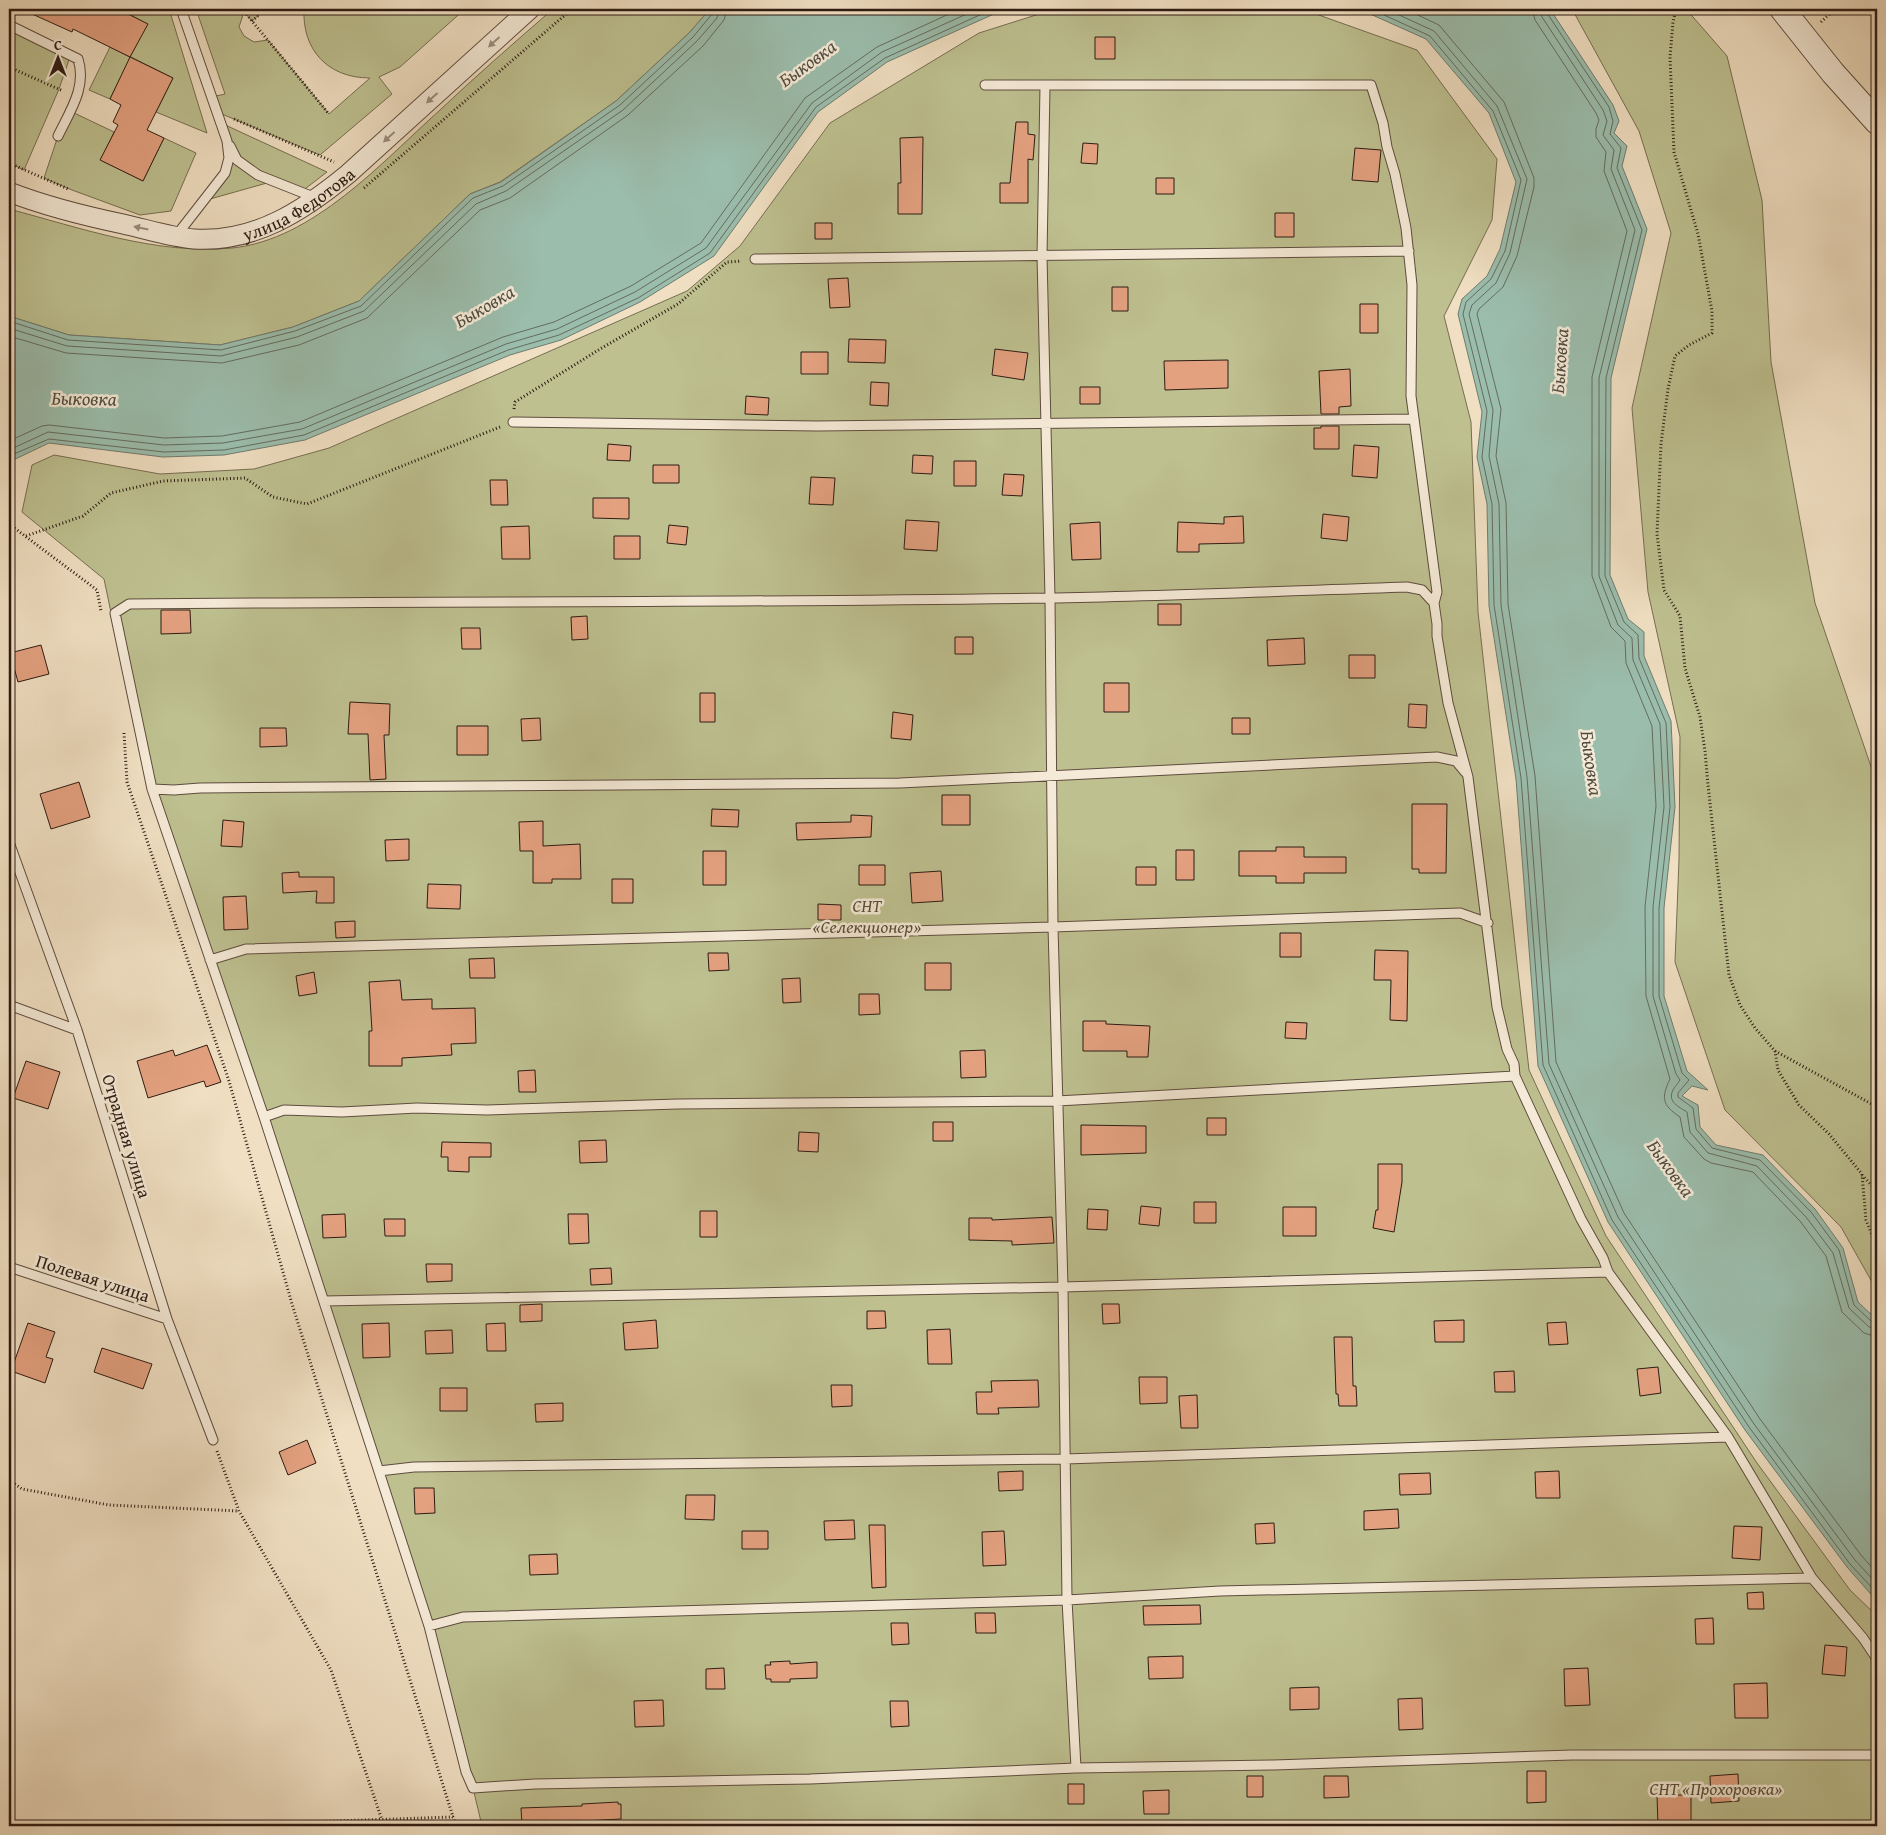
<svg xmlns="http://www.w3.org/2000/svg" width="1886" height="1835" font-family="'Gentium Book Plus',serif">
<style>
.green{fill:#bec090;stroke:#766e51}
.water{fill:#9bbdac;stroke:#6f7c6e}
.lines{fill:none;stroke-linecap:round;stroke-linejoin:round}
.shore{stroke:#646c5f;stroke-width:1}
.building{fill:#e4a180;stroke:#2d1b12}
.service-casing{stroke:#5e4c3e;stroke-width:11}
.minor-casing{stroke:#5e4c3e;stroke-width:21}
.tertiary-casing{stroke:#5e4c3e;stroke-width:26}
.path{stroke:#2d1b12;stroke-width:3;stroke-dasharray:1 2.5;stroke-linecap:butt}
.service{stroke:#f5ead7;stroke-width:9}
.minor{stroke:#f5ead7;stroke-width:19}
.tertiary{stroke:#f5ead7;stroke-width:24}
.oneway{fill:#9b8d7e}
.labels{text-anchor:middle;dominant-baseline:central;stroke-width:5;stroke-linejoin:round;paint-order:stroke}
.street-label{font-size:18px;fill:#2d1b12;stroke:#f5ead7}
.park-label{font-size:18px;font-style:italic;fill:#584d38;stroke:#f5ead7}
.water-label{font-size:19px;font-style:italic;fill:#4e4c40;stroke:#f5ead7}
</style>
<rect width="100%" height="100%" fill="#f0dfc2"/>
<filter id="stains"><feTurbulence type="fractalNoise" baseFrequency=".004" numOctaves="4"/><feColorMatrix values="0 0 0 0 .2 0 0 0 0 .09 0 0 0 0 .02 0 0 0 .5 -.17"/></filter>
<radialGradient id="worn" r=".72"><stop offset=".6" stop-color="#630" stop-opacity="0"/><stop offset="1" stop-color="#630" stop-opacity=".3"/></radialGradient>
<path class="green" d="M134,9H167L170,12L207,133L156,112L173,78L131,57L110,99L89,90L110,47L130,57L147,24L131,15Z
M196,9H266L252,21L244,12L239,27L244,36L254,42L268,40L329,114L370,78C328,78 302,50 304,9H465L400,67L379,77L392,94L320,155L217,112L212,97L225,94Z
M553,9H710L689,33L616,101L500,182L470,194L359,301L293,327L220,345L69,335L9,316V209C81,228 156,255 232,248C313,240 382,162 440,110C477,75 515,42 553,9Z
M1055,9H1302L1417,50L1497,159L1492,220L1444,316L1471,422L1478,612L1529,1070L1606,1236L1757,1463L1850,1590L1877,1616V1826H482L473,1788L375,1461L146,780L104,579L22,512L32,465L54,455L160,474L254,469L329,448L687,291L740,246L830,123L979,33Z
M1572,9H1686L1727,56L1762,200L1771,362L1815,603L1877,784V1291L1841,1227L1725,1110L1675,962L1679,860L1680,737L1648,592L1632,408L1671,233L1639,131Z
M9,24L71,54L59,89L24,170L9,163Z
M70,111L114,132L101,160L143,181L164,138L196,153L171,211L140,215L72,190L44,178L58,136Z
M221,123L327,172L301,192L274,181L203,201L225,173L229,158Z"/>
<path class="water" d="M710,9H1005L887,62L818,112L714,256L640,302L561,340L510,355L305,440L224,455L163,457L49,443L9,462V316L69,335L220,345L293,327L359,301L470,194L501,182L616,101L689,33Z
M1359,9H1550L1613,105L1619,121L1614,133L1627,146L1622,166L1647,229L1611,378L1610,575L1628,619L1644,632V656L1671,721L1675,807L1664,908V996L1687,1071L1708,1090L1692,1086L1682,1096L1698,1105L1700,1127L1716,1145L1763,1155L1815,1209L1843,1248L1858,1302L1876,1319L1877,1601L1847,1567L1745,1430L1608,1222L1538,1066L1516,779L1489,606L1487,504L1477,457L1482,412L1458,314L1462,299L1487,276L1500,249L1516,182L1489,113L1426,39Z"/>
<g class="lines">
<path class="shore" d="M1371,9L1430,36L1493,111L1521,180L1505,251L1491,279L1466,302L1463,314L1487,411L1482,457L1492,504L1494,605L1521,778L1543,1065L1612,1220L1749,1427L1850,1564L1877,1593
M1386,9L1434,31L1497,106L1527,179L1510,253L1496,283L1472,305L1469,314L1493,410L1489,456L1499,504L1501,605L1527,777L1549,1064L1618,1217L1754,1424L1855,1560L1877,1584
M1405,9L1439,25L1504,102L1534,178V187L1517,256L1503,287L1479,309L1477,314L1501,409L1496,456L1506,503L1508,604L1535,776L1556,1062L1624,1213L1760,1419L1861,1555L1877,1573
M1532,9L1535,20L1596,113L1599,120L1596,129V137L1606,152L1604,171L1627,231L1592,377V576L1611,627L1625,641L1626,663L1652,726L1656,806L1645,907L1646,996L1670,1079C1661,1098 1662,1105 1680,1117L1684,1137L1704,1159L1711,1163L1753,1172L1800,1221L1826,1256L1842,1312L1864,1333L1877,1337
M1540,9L1542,17L1603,110L1607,121L1603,135L1614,150L1611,169L1635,230L1599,378V576L1618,625L1632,638L1633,660L1660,724L1664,807L1653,907V996L1676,1074L1680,1080C1678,1084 1674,1087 1673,1090C1667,1102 1679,1107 1687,1112L1690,1132L1708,1153L1757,1166L1806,1217L1833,1253L1849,1308L1869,1327L1877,1329
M1546,9L1547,13L1609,107L1613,121L1610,134L1621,148L1617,168L1642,230L1606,378L1605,576L1624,622L1638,635L1639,658L1666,723L1670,807L1659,908V996L1682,1073L1689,1080L1678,1093V1097L1693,1108L1696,1129L1712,1148L1760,1160L1811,1212L1839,1250L1854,1305L1872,1322L1877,1323
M9,321L68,340L221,350L295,331L361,306L473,198L503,186L620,105L693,37L712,14L713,9
M9,328L67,346L221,356L297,337L364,311L476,204L506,191L623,110L697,41L717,18L719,9
M9,336L66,353L222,363L299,345L367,318L480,210L510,198L628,115L703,46L724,20L727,9
M9,441L42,426L49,425L164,438L222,436L300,422L503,337L554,322L631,286L701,243L805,98L877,47L960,9
M9,450L48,432L164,445L223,443L302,429L506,344L557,329L635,292L706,248L812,103L882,52L978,9
M9,456L49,439L164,452L224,450L304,435L508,350L559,335L638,298L710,253L816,107L885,58L993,9"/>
</g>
<path class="building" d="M21,9H118L148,24L130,57L73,29L72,32Z
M1095,37H1115V59H1095Z
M130,57L173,78L147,130L164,138L143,181L100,160L118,125L113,122L121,105L110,99Z
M1016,122H1028V134L1035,135L1033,160L1028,159V203H1000V183H1010Z
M923,137L922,214H898V183H901L900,138Z
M1083,143L1098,144L1097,164L1081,163Z
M1355,148L1381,150L1378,182L1352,180Z
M1156,178H1174V194H1156Z
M1275,213H1294V237H1275Z
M815,223H832V239H815Z
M848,278L850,307L830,308L828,279Z
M1112,287H1128V311H1112Z
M1360,304H1378V333H1360Z
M849,339L886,340L885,363L848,362Z
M995,349L1028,353L1024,380L992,375Z
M801,352H828V374H801Z
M1228,360V388L1165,390L1164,361Z
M1350,369L1351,406L1339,407V414H1321L1319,371Z
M871,382L889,383L888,406L870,405Z
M1080,387H1100V404H1080Z
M746,396L769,398L768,415L745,414Z
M1321,426H1339V449H1314V428H1321Z
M608,444L631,446L630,461L607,460Z
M1354,445L1379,447L1377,478L1352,476Z
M913,455L933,456L932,474L912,473Z
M954,461H976V486H954Z
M653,465H679V483H653Z
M1004,474L1024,475L1022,496L1002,495Z
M811,477L835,478L833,505L809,504Z
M490,480H507L508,505H491Z
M593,498H629V519L593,518Z
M1323,514L1349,517L1347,541L1321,538Z
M1243,516L1244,543L1199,544V552H1177L1178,522L1224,524V517Z
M906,520L939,522L937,551L904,549Z
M1100,522L1101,559L1072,560L1070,524Z
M669,525L688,527L686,545L667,543Z
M529,526L530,559H502L501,527Z
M614,536H640V559H614Z
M1158,604H1181V625H1158Z
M161,610H190L191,633L161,634Z
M587,616L588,639L572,640L571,617Z
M461,628H480L481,649H462Z
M955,637H973V654H955Z
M1304,638L1305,664L1268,666L1267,640Z
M41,645L49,674L18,682L10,653Z
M1349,655H1375V678H1349Z
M1104,683H1129V712H1104Z
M700,693H715V722H700Z
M350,702L390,704L389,735H384L386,779L370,780L368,734H348Z
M1409,704L1427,705L1426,728L1408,727Z
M893,712L913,715L911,740L891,738Z
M540,718L541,740L522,741L521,719Z
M1232,718H1250V734H1232Z
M457,726H488V755H457Z
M260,728H286L287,746L260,747Z
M79,782L90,817L51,829L40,794Z
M942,795H970V825H942Z
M1412,804H1447L1446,873H1419V869H1412Z
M712,809L739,810L738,827L711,826Z
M851,815L872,816L871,837L797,840L796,823L851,822Z
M223,820L244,822L242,847L221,846Z
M543,821V846L580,844L581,879H552V883H533V851H520L519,822Z
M409,839V860L386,861L385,840Z
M1276,847H1304V857H1346V873H1304V883H1276V876H1239V851H1276Z
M1176,850H1194V880H1176Z
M703,851H726V885H703Z
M859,865H885V885H859Z
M1136,867H1156V885H1136Z
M941,871L943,901L912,903L910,873Z
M299,872V877H334V903H316L317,891L283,893L282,873Z
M612,879H633V903H612Z
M428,884L461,885L460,909L427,908Z
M246,896L248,929L224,930L223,897Z
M818,904L841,905V920H818Z
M355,921V937L336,938L335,922Z
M1280,933H1301V957H1280Z
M1375,950L1408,951L1407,1021L1390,1020L1391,980H1374Z
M708,953H728L729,970L709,971Z
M494,958L495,978H470L469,959Z
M925,963H951V990H925Z
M314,972L317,993L299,996L296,976Z
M800,978L801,1002L783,1003L782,979Z
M400,980L402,1000L432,999V1009L475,1008L476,1043L451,1044L452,1055L402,1058V1066H369V1031H372L369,982Z
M859,994H879L880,1014L859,1015Z
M1083,1021H1106V1024L1150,1026L1148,1057H1127V1051H1083Z
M1286,1022L1307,1023L1306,1039L1285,1038Z
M207,1045L221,1082L206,1087L204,1081L148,1098L137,1061L173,1050L175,1056Z
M985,1050L986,1077L961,1078L960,1051Z
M26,1061L60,1072L48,1109L13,1098Z
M535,1070L536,1092H519L518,1071Z
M1207,1118H1226V1135H1207Z
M933,1122H953V1141H933Z
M1081,1125L1146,1126V1153L1081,1155Z
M799,1132L819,1133L818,1152L798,1151Z
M606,1140L607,1162L580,1163L579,1141Z
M442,1142L491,1143V1157H469V1172L448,1171V1157H441Z
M1378,1164H1402V1182L1394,1232L1373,1228L1376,1210H1378Z
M1194,1202H1216V1223H1194Z
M1141,1206L1161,1208L1159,1226L1139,1224Z
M1283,1207H1316V1236H1283Z
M1088,1209L1108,1210L1107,1230L1087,1229Z
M700,1211H717V1237H700Z
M345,1214L346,1237L323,1238L322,1215Z
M568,1214H588L589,1243L569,1244Z
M1052,1217L1054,1243L1012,1245V1241L969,1240V1218H992V1220Z
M384,1219H405V1236H385Z
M426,1264H452V1281L427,1282Z
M611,1268L612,1284L591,1285L590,1269Z
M542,1304V1321L520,1322V1305Z
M1102,1304H1119L1120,1323L1103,1324Z
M867,1311H885L886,1328L867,1329Z
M656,1320L658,1348L625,1350L623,1323Z
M1464,1320V1342H1435L1434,1321Z
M1566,1322L1568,1344L1549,1345L1547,1323Z
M28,1323L55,1332L46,1357L53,1359L45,1383L11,1371Z
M389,1323L390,1357L363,1358L362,1324Z
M505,1323L506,1351H487L486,1324Z
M950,1329L952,1364H928L927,1330Z
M452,1330L453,1353L426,1354L425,1331Z
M1334,1337H1352L1353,1386H1356L1357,1406H1339L1338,1394H1336Z
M102,1348L152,1364L143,1389L94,1372Z
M1658,1367L1661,1393L1640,1396L1637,1369Z
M1514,1371L1515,1392H1495L1494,1372Z
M1139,1377H1167V1403L1140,1404Z
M1038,1380L1039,1407L998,1408L999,1414H977L976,1392H992L991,1381Z
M831,1385H852V1406L832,1407Z
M440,1388H467V1411H440Z
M1197,1395L1198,1428H1181L1179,1396Z
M563,1403V1421L536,1422L535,1404Z
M307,1440L316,1463L288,1475L279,1452Z
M1023,1471V1490L999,1491L998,1472Z
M1559,1471L1560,1498H1536L1535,1472Z
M1430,1473L1431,1494L1400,1495L1399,1474Z
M414,1488H434L435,1513L415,1514Z
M686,1495H715L714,1520L685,1519Z
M1398,1509L1399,1528L1364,1530V1511Z
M854,1520L855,1539L825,1540L824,1521Z
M1274,1523L1275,1543L1256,1544L1255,1524Z
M869,1525H885L886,1587L872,1588Z
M1734,1526L1762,1527L1760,1560L1732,1558Z
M742,1531H768V1549H742Z
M1004,1531L1006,1565L983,1566L982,1532Z
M557,1554L558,1574L530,1575L529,1555Z
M1763,1592L1764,1609H1748L1747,1593Z
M1200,1605L1201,1624L1144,1625L1143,1606Z
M975,1613H995L996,1633H976Z
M1713,1618L1714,1644H1696L1695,1619Z
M891,1623H908L909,1644L892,1645Z
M1825,1645L1847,1647L1845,1676L1822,1674Z
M1183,1656V1678L1149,1679L1148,1657Z
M790,1661V1664L817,1662V1678L790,1679V1682H771V1679H766L765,1665H771L770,1662Z
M724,1668L725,1689H706V1669Z
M1588,1668L1590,1705L1565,1706L1564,1669Z
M1767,1683L1768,1718H1735L1734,1684Z
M1319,1687V1709L1290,1710V1688Z
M1422,1698L1423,1729L1399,1730L1398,1699Z
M663,1700L664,1726L635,1727L634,1701Z
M890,1701H908L909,1726L891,1727Z
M1527,1771H1546V1802L1527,1803Z
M1738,1774L1739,1801L1711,1803L1710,1776Z
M1247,1776H1263V1797H1247Z
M1324,1776H1348L1349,1797L1324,1798Z
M1068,1784H1084V1804H1068Z
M1169,1790V1814H1144L1143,1791Z
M1657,1795H1691V1826H1658Z
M618,1802V1804H621V1819L567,1822V1826H522L521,1808L582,1806V1804Z"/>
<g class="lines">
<g class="service-casing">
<path id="service" d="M9,25L78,59C87,87 70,111 58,136
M985,85H1371L1383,123L1387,147L1395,174L1406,228L1412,285L1411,396L1437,592L1434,603L1437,624V636L1448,703L1468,777L1497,1007L1507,1049L1514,1064L1515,1076L1581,1219L1603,1258L1608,1272L1728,1437L1812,1578L1863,1638L1877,1659
M1045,86L1042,256L1050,598L1053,927L1063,1287L1067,1600L1076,1768
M230,146L237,160L258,175L316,198
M176,236L225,173L229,158L227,141L181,9
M755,259L1409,251
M513,422L817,426L1413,419
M1434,603L1422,590L1407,587C1287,591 1167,596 1047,598C741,603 435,601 129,604L115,613L152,789L264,1117L429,1626L466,1772L473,1788L535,1784L810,1779L1076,1768L1274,1765L1572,1755H1872L1877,1752
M152,789L174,790L200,788L900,783L1437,757L1456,761L1465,772
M9,842L77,1030L167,1319L213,1440
M210,960L246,949L1053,927L1460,913L1488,923
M9,1005L77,1030
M264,1117L284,1110L342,1112L417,1108L487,1110L678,1104L1057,1101L1515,1076
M9,1267L167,1319
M324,1301L1063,1287L1608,1272
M379,1471L414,1467L1065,1459L1728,1437
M429,1626L463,1617L1067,1600L1220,1591L1812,1578"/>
</g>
<g class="minor-casing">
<g id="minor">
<path id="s1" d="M9,192C45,206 85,216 123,224C146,229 170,237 194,239C254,243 303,211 348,174L530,9"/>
</g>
</g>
<g class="tertiary-casing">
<path id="tertiary" d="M1782,9L1833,73L1877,122"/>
</g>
<path class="path" d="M242,9L329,114
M1676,9L1673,22L1670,57L1674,152L1698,234L1712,311V333L1689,345L1675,356L1668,389L1661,444L1657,534L1664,590L1680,616L1685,668L1700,717L1705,751L1708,785L1729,975L1740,1005L1755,1028L1775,1051L1778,1070L1799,1105L1829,1134L1862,1174L1866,1220L1877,1247
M1876,9L1877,10
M252,21L266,9
M1821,22L1835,9
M9,67L63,91
M234,119L334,162
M9,163L68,189
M364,188L572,9
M514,409L515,402L600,349L678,304L727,262L741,261
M9,524L97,590L101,611
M26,536L83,516L111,493L163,481L245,478L273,497L307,504L500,427
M124,733L127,782L229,1081L292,1304L453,1817
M1775,1051L1877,1107
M1862,1175L1877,1191
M217,1451L239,1511L331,1670L384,1826
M9,1480L22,1489L109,1505L239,1511
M190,1826L453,1817L456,1826"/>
<use href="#service" class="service"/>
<use href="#minor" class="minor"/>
<use href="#tertiary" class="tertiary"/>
</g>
<defs><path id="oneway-solid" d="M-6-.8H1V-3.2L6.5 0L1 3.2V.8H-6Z" transform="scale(1.25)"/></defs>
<g class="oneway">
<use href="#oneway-solid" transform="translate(494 42) rotate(138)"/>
<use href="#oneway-solid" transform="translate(432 98) rotate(138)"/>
<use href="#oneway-solid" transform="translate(389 137) rotate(138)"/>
<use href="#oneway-solid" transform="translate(141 228) rotate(-168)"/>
</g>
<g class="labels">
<g class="street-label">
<text stroke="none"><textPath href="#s1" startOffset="304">улица Федотова</textPath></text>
<text transform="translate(127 1136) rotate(73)">Отрадная улица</text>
<text transform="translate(93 1278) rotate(18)">Полевая улица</text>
</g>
<g class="park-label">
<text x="867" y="905">СНТ<tspan x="867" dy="21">«Селекционер»</tspan></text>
<text x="1716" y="1788">СНТ «Прохоровка»</text>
</g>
<g class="water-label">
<text transform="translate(807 63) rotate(-36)">Быковка</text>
<text transform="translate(484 306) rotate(-30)">Быковка</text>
<text transform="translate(1559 361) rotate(-86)">Быковка</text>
<text transform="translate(84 398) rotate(1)">Быковка</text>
<text transform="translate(1592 763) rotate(82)">Быковка</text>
<text transform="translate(1671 1168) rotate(54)">Быковка</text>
</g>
</g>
<rect width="1886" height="1835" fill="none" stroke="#f0dfc2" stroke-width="30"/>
<rect x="10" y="10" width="1866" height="1815" fill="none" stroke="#2d1b12" stroke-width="2.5"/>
<rect x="15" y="15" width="1856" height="1805" fill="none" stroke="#2d1b12"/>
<g transform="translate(58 58)" stroke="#f5ead7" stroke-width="4" paint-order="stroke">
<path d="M0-4L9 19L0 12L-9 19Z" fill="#2d1b12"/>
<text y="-8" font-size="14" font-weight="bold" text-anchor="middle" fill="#2d1b12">С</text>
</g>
<rect width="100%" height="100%" filter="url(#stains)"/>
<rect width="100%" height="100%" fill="url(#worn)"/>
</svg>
